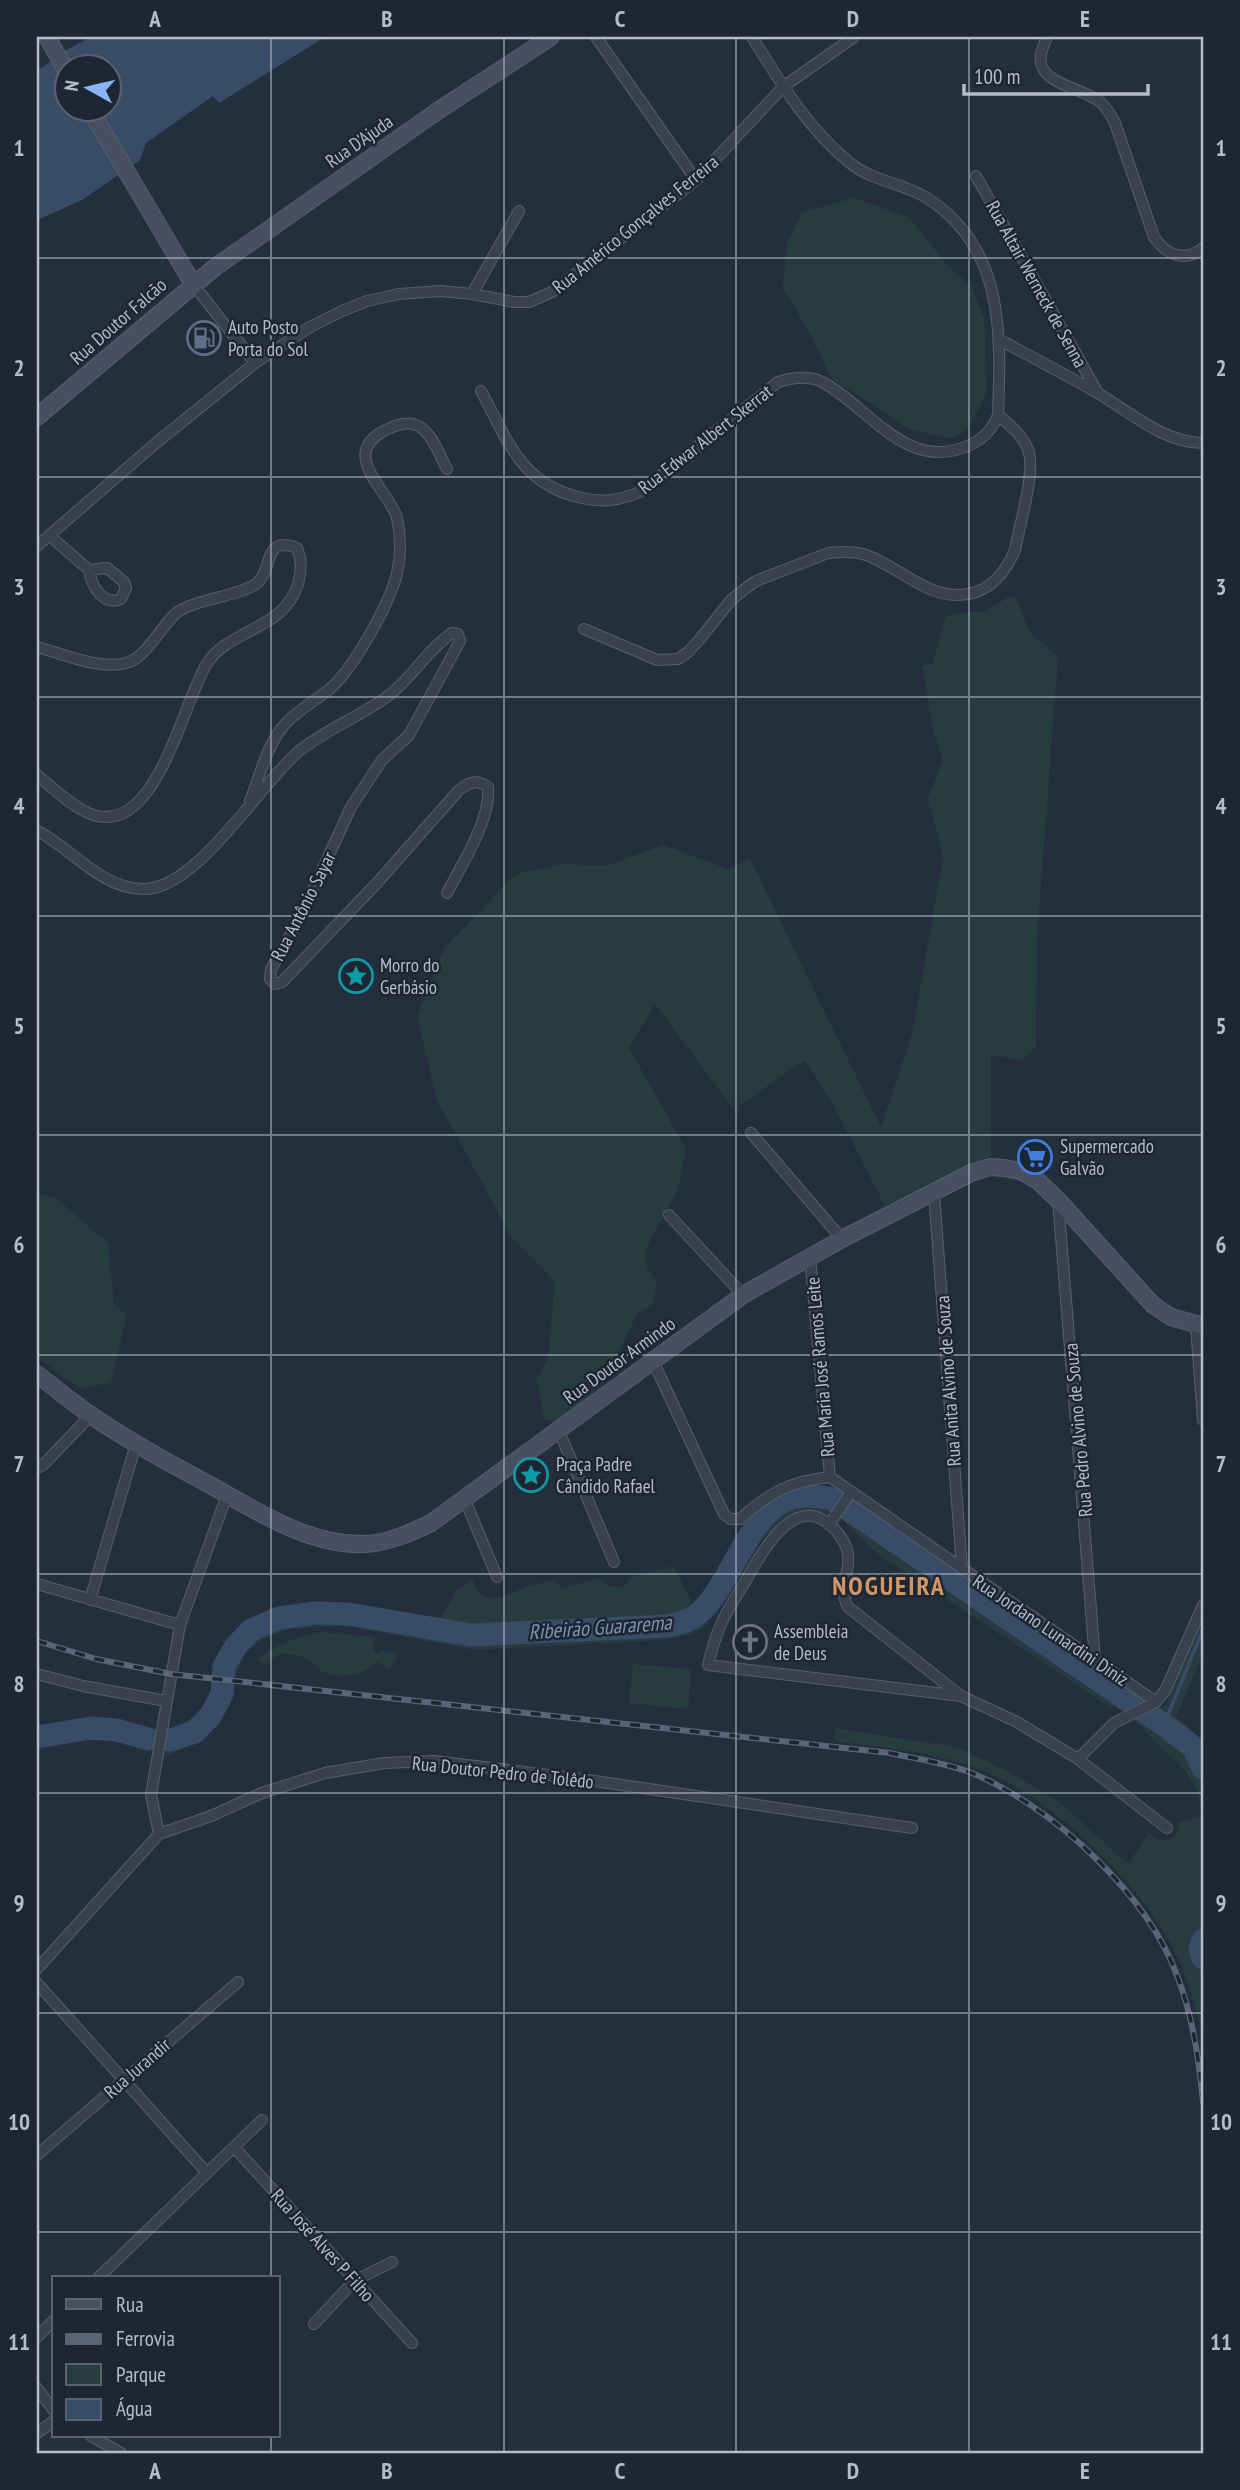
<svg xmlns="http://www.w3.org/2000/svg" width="1240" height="2490" font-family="'PT Sans Narrow',sans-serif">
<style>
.green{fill:#263c3f}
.water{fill:#394c67;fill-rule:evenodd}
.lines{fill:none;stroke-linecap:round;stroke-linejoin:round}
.stream{stroke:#394c67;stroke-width:3.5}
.river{stroke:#394c67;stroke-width:23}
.street-casing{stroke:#565f6c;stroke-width:12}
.secondary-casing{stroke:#565f6c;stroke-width:18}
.street{stroke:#38414e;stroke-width:10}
.secondary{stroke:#465061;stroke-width:16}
.rail-casing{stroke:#5a6575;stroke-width:6}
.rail{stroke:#1d2633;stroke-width:3.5;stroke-dasharray:10;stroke-linecap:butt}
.grid{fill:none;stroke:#b4bcc9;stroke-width:2;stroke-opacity:0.55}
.labels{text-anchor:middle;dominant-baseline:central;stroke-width:5;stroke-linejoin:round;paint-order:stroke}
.street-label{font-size:19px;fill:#b4bcc9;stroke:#1d2633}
.poi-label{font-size:19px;fill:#b4bcc9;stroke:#1d2633;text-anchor:start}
.water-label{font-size:21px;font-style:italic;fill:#7c92b1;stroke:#1d2633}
.district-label{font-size:26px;font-weight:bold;letter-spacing:2px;fill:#d59563;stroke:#1d2633}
.neatline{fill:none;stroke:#b4bcc9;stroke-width:2.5}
.grid-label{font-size:23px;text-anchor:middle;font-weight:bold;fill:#b4bcc9}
</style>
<rect width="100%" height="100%" fill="#242f3e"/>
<path class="green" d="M854,198L909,217L947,265L972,287L985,322L986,394L971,424L953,439L910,429L831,378L811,335L783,288L787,244L802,212Z
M1008,597H1015L1030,632L1058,657L1037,940L1036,1047L1022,1060L991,1055V1156L885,1206L830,1099L805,1060L740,1105L738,1115L655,1004L629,1048L686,1149L678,1189L651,1238L645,1254L647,1269L657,1280L653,1304L637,1314L605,1381L560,1423L544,1419L537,1379L548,1359L555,1282L512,1238L437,1100L417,1016L445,947L516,874L565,864L606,866L663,845L728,869L750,859L881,1127L913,1031L943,857L928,798L943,761L933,729L922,665H932L946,616C957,614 975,610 985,612Z
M37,1193L56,1198L108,1243L114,1305L127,1315L111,1383L80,1388L37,1357Z
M806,1486H822L841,1494L830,1514L802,1510L784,1518L761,1541L728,1596L702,1629L688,1635L661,1640L475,1650L347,1626L289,1629L261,1640L245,1653L236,1676L214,1673C223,1655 232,1638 248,1625C256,1618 268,1615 278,1612C332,1596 386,1611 440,1621L456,1590L473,1580C479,1607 500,1598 519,1590C529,1586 541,1583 552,1580L563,1588L599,1578C606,1588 613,1587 624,1587L631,1577L673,1566L691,1600V1607C738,1562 731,1504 806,1486Z
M850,1500L1135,1696L1111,1708L877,1553L839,1517Z
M1203,1616V1655L1176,1716L1203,1741V2042C1199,2014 1190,1987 1179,1961C1150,1892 1058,1803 989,1773C940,1752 885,1748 833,1741L835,1728L956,1747L1011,1773L1058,1801L1128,1864L1149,1833C1164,1846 1177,1843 1179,1822L1203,1816L1196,1788L1183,1768L1133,1720L1165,1706Z
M320,1632L375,1637L373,1650L376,1654C385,1650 387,1649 396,1655V1660L389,1669L377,1662C361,1675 342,1680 323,1672C316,1668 311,1661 304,1658C297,1655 289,1654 282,1653L264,1664L257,1659C277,1644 295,1637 320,1632Z
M633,1664L691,1669L688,1709L629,1703Z
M212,1684L233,1686C219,1727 203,1741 163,1757L171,1727C194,1722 207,1706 212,1684Z"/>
<path class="water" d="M91,37H325L219,103L213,96L146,143L140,160L82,200L37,220V71L68,49ZM66,66H108V108H66Z"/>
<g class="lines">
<path class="stream" d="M1164,1725L1203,1629"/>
<path class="river" d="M37,1737L91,1728L117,1730L148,1739
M170,1740L195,1732L211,1715L222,1694L224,1666L236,1646L251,1630L279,1618L315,1613L349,1614L471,1635L669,1626C679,1623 690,1621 699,1613C732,1585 749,1507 795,1497C807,1494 821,1497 833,1499L1164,1725L1193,1747L1203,1768
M1203,1940L1200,1949L1203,1958"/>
<g class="street-casing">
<path id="street" d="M596,37L696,180
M1047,37C1044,45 1039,54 1041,63C1044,84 1084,89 1099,101C1106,107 1111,115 1115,123L1154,237C1166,255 1185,263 1203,248
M976,176L1098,393
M193,284L255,363
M472,294L519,211
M1000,340C1032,357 1064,374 1096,392C1129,411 1163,443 1203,443
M481,391C508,441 521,485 582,498C604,503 620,500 640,492L778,382C791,378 806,375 820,381C867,404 904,471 965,447C981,441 992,431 998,415C1001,334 1005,248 927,198C903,183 872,181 850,163C808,129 780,82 752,37
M50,536L89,570
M37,546L156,443L255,363L310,327L342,311L367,301L399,294L440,291L472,294L514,302H529L552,292L696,180L783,87L854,37
M107,568L124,582L126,588L121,599C102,607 91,584 89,570Z
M584,629L657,660L678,659L688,652L700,639L731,600L746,588L756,581L828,553C841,552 854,551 866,555C903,568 933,606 976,592C996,585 1007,569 1015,550C1019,527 1035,474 1029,453C1025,437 1010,425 998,415
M37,647C64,654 98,670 126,663C145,659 161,627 175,614C193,599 237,597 256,584C274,571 262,534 297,548C302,560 302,571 298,584C284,630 230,629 208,662C183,698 157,843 88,813C70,805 52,787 37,775
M250,801C260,776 267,743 286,723C299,709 317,700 332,687C354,667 388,606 396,577C401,559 401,536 397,518C390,492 340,456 382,432C391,427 403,422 413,424C431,428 439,455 447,469
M37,831C72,848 100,888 142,889C195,892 260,784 298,752C323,731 361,716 388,696C412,678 427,650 452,633L458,634L460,641L409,735L382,760L351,807L301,916L271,969L270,979L275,984L282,982L377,883L459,790C470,782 476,779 488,787C491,820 462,864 447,893
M751,1133L842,1239
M934,1193L962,1569
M1058,1200L1095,1660
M669,1215L743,1295
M810,1257L830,1477
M1196,1326L1203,1420
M653,1361L724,1514L730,1519H740C770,1492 791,1481 830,1477L1156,1702
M559,1431L614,1562
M37,1468L43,1465L91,1415
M465,1500L497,1577
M829,1525L851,1492
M37,1584L180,1625
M90,1600L136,1444
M37,1674L83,1686L166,1701
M961,1696L848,1607C834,1582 863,1562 837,1532C797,1485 762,1552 745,1582C736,1597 725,1613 719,1629C714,1641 711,1653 708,1665L961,1696L1017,1722L1078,1759L1167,1828
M1078,1759L1114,1723L1156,1702L1166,1689L1203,1605
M159,1834L151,1795L180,1625L227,1495
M37,1969L159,1834L211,1816L262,1793L325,1773L384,1763L434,1761L575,1778L912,1828
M37,1983L207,2173
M234,2147L412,2343
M37,2155L238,1982
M98,2278L262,2120
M314,2324L354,2281L392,2262
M37,2337L54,2320
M37,2388L54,2411
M37,2433L54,2421
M91,2436L121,2453"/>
</g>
<g class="secondary-casing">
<path id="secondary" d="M47,37L66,70
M89,108L193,284
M37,417L214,268L439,110L551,37
M37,1374C55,1388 73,1403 92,1416C130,1442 171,1464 212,1486C258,1512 310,1546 365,1544C388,1543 410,1533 431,1523L743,1295L842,1239L971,1173L990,1167L1005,1168L1023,1172L1038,1181L1058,1200L1153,1305L1171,1317L1203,1326"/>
</g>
<use href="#street" class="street"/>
<use href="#secondary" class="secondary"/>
<g class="rail-casing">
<path id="rail" d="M37,1641L96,1659L171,1674L890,1753C917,1759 946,1763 972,1773C1053,1807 1148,1894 1178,1978C1193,2018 1199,2060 1203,2102"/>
</g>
<use href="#rail" class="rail"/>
</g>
<path class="grid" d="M271,37V2278M504,37V2453M736,37V2453M969,37V2453M37,258H1203M37,477H1203M37,697H1203M37,916H1203M37,1135H1203M37,1355H1203M37,1574H1203M37,1793H1203M37,2013H1203M37,2232H1203M271,2436V2453"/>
<defs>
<g id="fuel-ring" transform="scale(1.75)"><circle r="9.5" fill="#1d2633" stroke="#5c6f8a" stroke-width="1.5"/><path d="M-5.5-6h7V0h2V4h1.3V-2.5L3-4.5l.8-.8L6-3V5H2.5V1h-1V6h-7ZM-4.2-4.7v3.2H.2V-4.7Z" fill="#5c6f8a"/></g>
<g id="sight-ring" transform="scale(1.75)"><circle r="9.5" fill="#1d2633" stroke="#0f9aa8" stroke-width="1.5"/><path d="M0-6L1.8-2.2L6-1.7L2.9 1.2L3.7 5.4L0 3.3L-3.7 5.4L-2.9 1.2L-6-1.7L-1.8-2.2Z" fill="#0f9aa8"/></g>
<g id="supermarket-ring" transform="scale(1.75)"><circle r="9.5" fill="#1d2633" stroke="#3f7fe0" stroke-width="1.5"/><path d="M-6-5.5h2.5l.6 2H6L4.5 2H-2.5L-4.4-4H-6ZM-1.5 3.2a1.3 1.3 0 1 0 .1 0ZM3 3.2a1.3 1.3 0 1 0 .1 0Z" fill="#3f7fe0"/></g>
<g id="church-ring" transform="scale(1.75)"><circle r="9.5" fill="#1d2633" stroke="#6b7280" stroke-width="1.5"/><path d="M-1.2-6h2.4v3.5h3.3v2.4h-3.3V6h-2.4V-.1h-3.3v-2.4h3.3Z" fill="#6b7280"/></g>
</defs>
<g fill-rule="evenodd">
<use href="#fuel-ring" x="204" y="338"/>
<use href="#sight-ring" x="356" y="976"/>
<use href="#supermarket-ring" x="1035" y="1157"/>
<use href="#sight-ring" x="531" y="1475"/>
<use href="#church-ring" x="750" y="1642"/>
</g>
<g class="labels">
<g class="street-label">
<text transform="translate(359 141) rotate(-35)">Rua D'Ajuda</text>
<text transform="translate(635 224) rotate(-39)">Rua Américo Gonçalves Ferreira</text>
<text transform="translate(1037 284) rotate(61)">Rua Altair Werneck de Senna</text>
<text transform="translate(118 321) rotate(-41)">Rua Doutor Falcão</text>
<text transform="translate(705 439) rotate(-38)">Rua Edwar Albert Skerrat</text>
<text transform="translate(303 906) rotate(-63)">Rua Antônio Sayar</text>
<text transform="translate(619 1360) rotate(-36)">Rua Doutor Armindo</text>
<text transform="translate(820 1367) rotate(-95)">Rua Maria José Ramos Leite</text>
<text transform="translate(948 1381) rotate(-94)">Rua Anita Alvino de Souza</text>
<text transform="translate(1078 1430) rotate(-95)">Rua Pedro Alvino de Souza</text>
<text transform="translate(1051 1630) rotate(34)">Rua Jordano Lunardini Diniz</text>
<text transform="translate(503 1772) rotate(6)">Rua Doutor Pedro de Tolêdo</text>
<text transform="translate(137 2068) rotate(-41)">Rua Jurandir</text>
<text transform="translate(323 2245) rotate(48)">Rua José Alves P Filho</text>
</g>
<g class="poi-label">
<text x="228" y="327">Auto Posto<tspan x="228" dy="22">Porta do Sol</tspan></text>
<text x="380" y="965">Morro do<tspan x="380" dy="22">Gerbásio</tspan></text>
<text x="1060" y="1146">Supermercado<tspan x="1060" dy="22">Galvão</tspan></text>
<text x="556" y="1464">Praça Padre<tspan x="556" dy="22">Cândido Rafael</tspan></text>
<text x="774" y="1631">Assembleia<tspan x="774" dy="22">de Deus</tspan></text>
</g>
<g class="water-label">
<text transform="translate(600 1627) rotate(-4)">Ribeirão Guararema</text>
</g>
<g class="district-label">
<text x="889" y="1585">NOGUEIRA</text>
</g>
</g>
<rect width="1240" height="2490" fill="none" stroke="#1d2633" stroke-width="77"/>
<rect x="52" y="2276" width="228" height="161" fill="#1d2633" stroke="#59626f" stroke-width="2"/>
<rect x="66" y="2299" width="35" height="10" fill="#465061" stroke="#59626f" stroke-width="2"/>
<text x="116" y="2312" font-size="21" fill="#b4bcc9">Rua</text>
<rect x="66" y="2334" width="35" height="10" fill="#5a6575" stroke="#59626f" stroke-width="2"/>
<text x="116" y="2346" font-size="21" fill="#b4bcc9">Ferrovia</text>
<rect x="66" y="2364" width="35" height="21" fill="#263c3f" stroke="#59626f" stroke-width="2"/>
<text x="116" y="2382" font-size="21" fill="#b4bcc9">Parque</text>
<rect x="66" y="2399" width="35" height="21" fill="#394c67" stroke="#59626f" stroke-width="2"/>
<text x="116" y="2416" font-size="21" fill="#b4bcc9">Água</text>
<g transform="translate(88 88) rotate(278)"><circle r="33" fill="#1d2633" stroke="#59626f" stroke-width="2"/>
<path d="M0-5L12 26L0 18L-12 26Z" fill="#8ab4f8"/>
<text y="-10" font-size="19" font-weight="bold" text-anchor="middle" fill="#b4bcc9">N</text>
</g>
<path d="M964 84v10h184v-10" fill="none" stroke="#b4bcc9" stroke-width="3.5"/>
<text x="974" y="84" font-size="21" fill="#b4bcc9" stroke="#1d2633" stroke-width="5" paint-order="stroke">100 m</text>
<rect x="38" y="38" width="1164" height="2414" class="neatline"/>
<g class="grid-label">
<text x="155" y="27">A</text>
<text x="387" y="27">B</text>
<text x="620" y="27">C</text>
<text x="853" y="27">D</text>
<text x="1085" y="27">E</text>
<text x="19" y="156">1</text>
<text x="1221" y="156">1</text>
<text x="19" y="376">2</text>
<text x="1221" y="376">2</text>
<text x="19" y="595">3</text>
<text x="1221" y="595">3</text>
<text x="19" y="814">4</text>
<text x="1221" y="814">4</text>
<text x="19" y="1034">5</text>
<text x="1221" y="1034">5</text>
<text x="19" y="1253">6</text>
<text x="1221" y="1253">6</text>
<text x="19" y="1472">7</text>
<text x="1221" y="1472">7</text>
<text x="19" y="1692">8</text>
<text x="1221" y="1692">8</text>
<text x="19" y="1911">9</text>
<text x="1221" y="1911">9</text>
<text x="19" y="2130">10</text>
<text x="1221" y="2130">10</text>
<text x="19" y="2350">11</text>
<text x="1221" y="2350">11</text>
<text x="155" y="2479">A</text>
<text x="387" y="2479">B</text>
<text x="620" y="2479">C</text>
<text x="853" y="2479">D</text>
<text x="1085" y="2479">E</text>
</g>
</svg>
